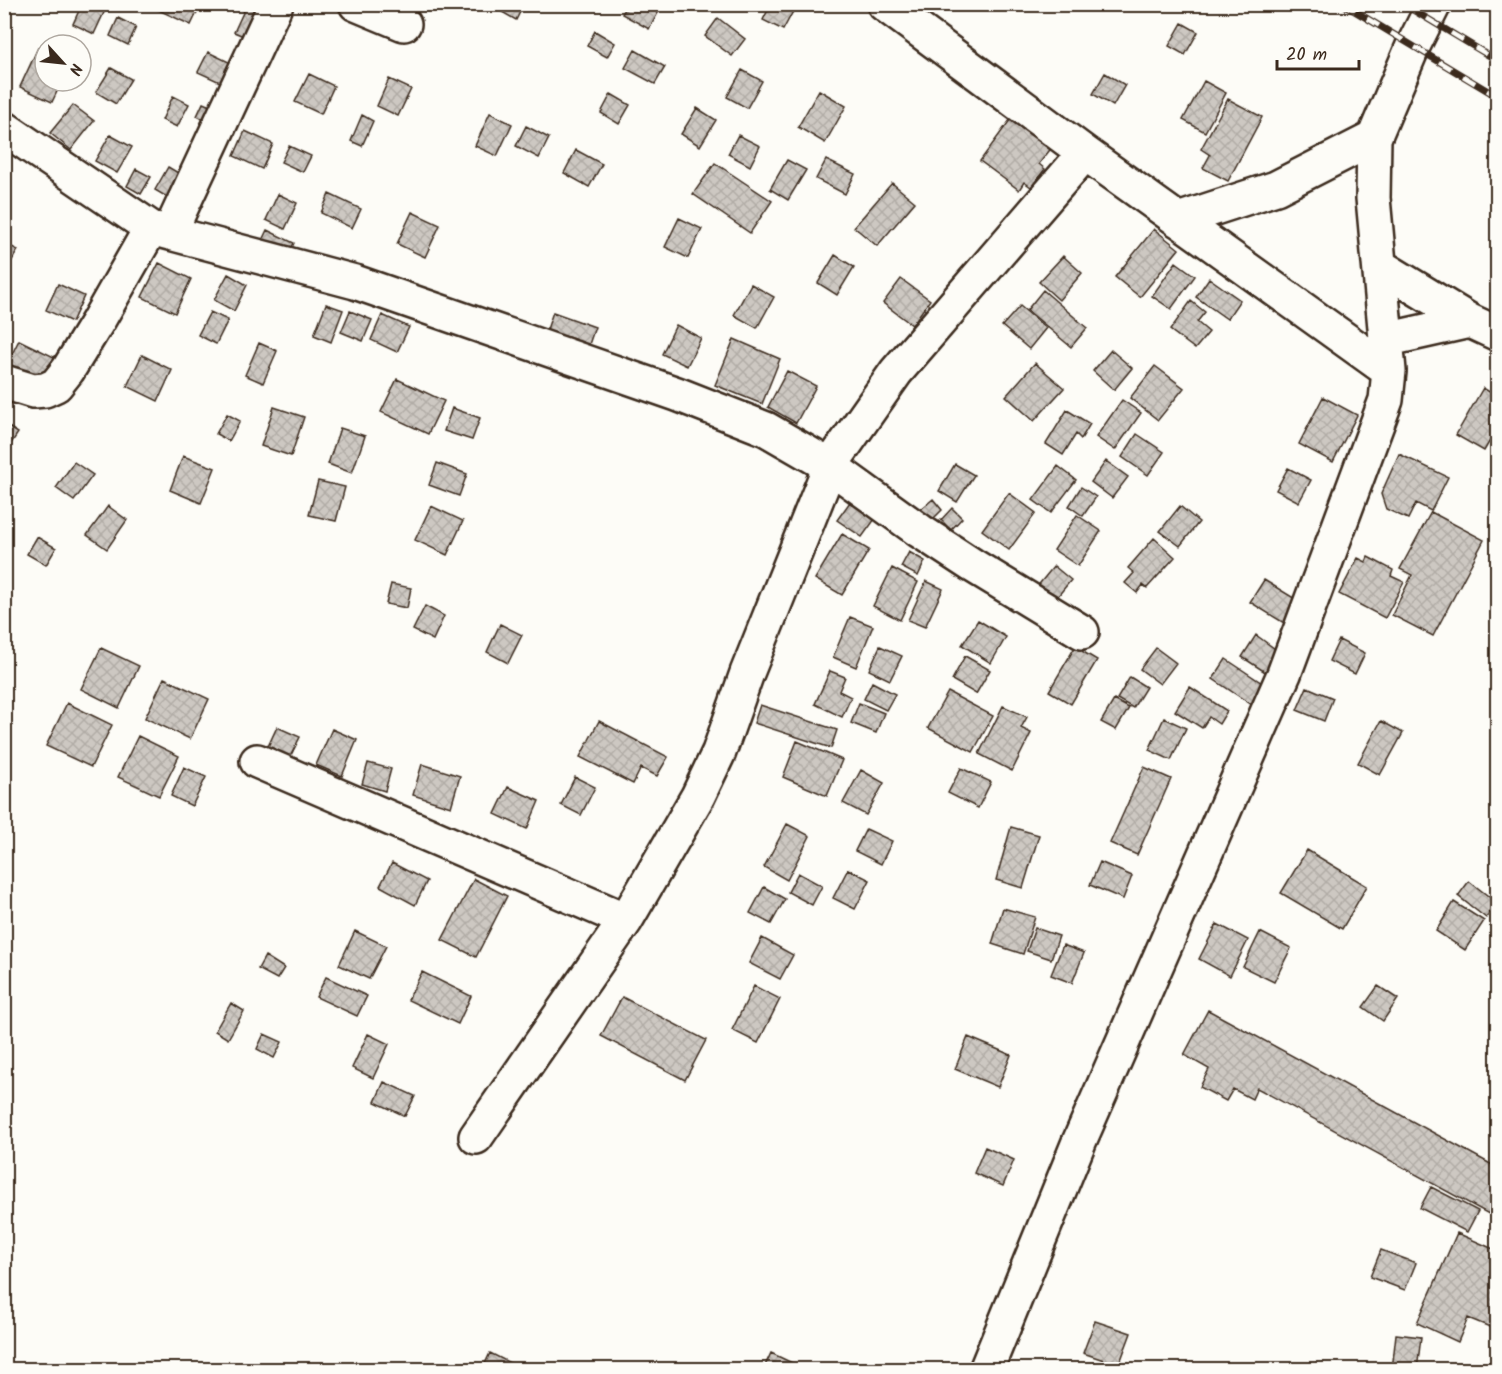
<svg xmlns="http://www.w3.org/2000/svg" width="1502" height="1374" font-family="Kalam,sans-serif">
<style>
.building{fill:url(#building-cross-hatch);stroke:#3b2a1e;stroke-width:1.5}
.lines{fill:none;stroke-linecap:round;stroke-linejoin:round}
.minor-casing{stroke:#3b2a1e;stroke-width:38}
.minor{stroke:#fdfcf7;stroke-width:33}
.rail-casing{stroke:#3b2a1e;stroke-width:7}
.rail{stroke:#fdfcf7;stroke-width:4.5;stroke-dasharray:14;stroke-linecap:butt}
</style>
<defs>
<pattern id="building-cross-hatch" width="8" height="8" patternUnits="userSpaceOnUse" patternTransform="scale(1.5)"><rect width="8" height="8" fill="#cdc8c2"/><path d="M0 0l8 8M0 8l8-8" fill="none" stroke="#b1aca6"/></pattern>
</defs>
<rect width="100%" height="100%" fill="#fdfcf7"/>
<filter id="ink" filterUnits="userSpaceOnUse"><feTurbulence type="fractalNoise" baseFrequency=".0167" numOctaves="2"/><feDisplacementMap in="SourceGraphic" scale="12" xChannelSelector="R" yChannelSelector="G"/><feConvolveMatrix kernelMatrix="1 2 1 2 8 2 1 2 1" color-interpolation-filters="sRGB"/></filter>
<g filter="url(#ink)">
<path class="building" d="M82,4H104L107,6L94,34L73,24Z
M156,4H201L191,25L154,8Z
M247,4H252L267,11L253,40L234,32Z
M488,4H524L516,20Z
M628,4H663L649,29L622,14Z
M771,4H797L783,30L763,20Z
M118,18L136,27L128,45L110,36Z
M718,18L745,39L732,56L705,36Z
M1182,23L1198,32L1185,55L1169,46Z
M595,31L615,43L607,57L587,46Z
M38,48L45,51V81H62L52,102L20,87Z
M635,50L665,67L655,84L625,68Z
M208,52L231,63L222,83L198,72Z
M111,68L131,79L116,104L96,92Z
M742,70L762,81L747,108L727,97Z
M1105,73L1125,85L1113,106L1093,94Z
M309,74L334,86L321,114L295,102Z
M389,79L411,89L398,116L377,106Z
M1204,81L1226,93L1205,132L1183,120Z
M819,90L846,106L825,143L798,127Z
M611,94L630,105L619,124L601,113Z
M173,96L189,104L177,127L162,120Z
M1228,99L1262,117L1228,181L1203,168L1210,155L1201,149Z
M203,103L217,109L210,123L197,116Z
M73,105L94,121L71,150L50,133Z
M697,108L716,120L700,146L681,134Z
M490,113L512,124L497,156L475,146Z
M362,115L373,121L362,146L351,141Z
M1013,116L1053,146L1039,164L1045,169L1031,187L1024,182L1019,190L980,161Z
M526,126L549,138L539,158L516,146Z
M245,131L273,144L262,169L234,156Z
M110,135L132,147L117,173L95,161Z
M738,135L760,146L750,166L728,154Z
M289,146L311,156L303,172L281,162Z
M576,150L602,164L589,187L564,173Z
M787,160L806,170L788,200L770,189Z
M826,160L855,174L845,194L816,179Z
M715,163L772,201L750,233L693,194Z
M168,167L185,177L172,200L155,190Z
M136,169L151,177L141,194L127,186Z
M892,183L915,202L877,246L854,227Z
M278,194L297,203L285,229L266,220Z
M329,194L361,209L352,228L321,213Z
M412,212L440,225L425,257L397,244Z
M679,218L702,229L688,258L665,247Z
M1154,229L1179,249L1140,297L1115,277Z
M267,230L294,243L285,261L258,249Z
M4,243L18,250L4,274Z
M835,255L854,267L837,295L818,283Z
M1063,256L1082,273L1059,300L1039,282Z
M1176,262L1195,276L1171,309L1152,296Z
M159,263L191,279L175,313L142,297Z
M228,274L247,285L234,311L214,300Z
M1209,278L1240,300L1227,319L1196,297Z
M901,279L930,300L912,325L883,303Z
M58,284L84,296L72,322L46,310Z
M751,284L774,297L757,328L734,315Z
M1043,290L1087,328L1071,347L1027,310Z
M1191,301L1205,312L1197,322L1209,332L1195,349L1170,330Z
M326,304L343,310L331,342L314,335Z
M1020,306L1046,328L1029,349L1002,326Z
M350,311L372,320L363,341L341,332Z
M210,312L228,320L216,344L198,335Z
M553,312L595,327L585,356L543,341Z
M382,315L409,327L397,352L371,340Z
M676,325L701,338L687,366L662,354Z
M734,339L780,359L762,404L715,385Z
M19,340L54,357L41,383L6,366Z
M259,343L277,351L263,383L245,375Z
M1111,350L1132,368L1114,390L1093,371Z
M142,355L172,370L158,401L127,386Z
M1035,363L1064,388L1034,421L1006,396Z
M1155,366L1184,388L1158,420L1130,398Z
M787,371L816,386L796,423L768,407Z
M397,379L444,401L428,434L381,412Z
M1483,388L1498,397V427L1484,451L1456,435Z
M1323,397L1357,415L1333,462L1299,444Z
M1122,400L1141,413L1115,450L1096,437Z
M274,407L304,417L291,456L261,446Z
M452,408L480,418L472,440L444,431Z
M1067,410L1090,424L1081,439L1076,434L1063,455L1046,444Z
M227,414L240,421L229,441L216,434Z
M4,424L18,433L4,454Z
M340,428L365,436L352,473L328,464Z
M1137,434L1164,452L1148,475L1122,457Z
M1399,454L1448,477L1431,511L1416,503L1408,519L1386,509L1381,494Z
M183,456L215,468L201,503L170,490Z
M1106,461L1128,477L1112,498L1091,482Z
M74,462L93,475L74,501L56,488Z
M437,463L467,474L459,496L429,485Z
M955,464L974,475L957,502L939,491Z
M1058,466L1076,480L1051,513L1033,500Z
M1288,468L1311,480L1299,502L1276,490Z
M318,481L345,487L336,521L309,515Z
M1081,487L1096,497L1083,516L1069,506Z
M1009,493L1036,513L1009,550L982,530Z
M933,499L942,510L931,521L920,510Z
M850,502L875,519L862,537L837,520Z
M108,506L127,520L107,549L87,535Z
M431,506L463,521L447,555L415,540Z
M1180,506L1199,522L1180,546L1160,531Z
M952,508L962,518L951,530L941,520Z
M1431,512L1484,540L1433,636L1392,615L1412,575L1400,569Z
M1077,515L1101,531L1078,566L1054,550Z
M842,534L869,550L842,595L815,579Z
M37,537L56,548L46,565L27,554Z
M1154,538L1175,557L1147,588L1143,585L1137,593L1125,583L1134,573L1128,568Z
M909,552L925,561L918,576L901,567Z
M1368,557L1393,570L1391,576L1404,582L1385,618L1339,594L1358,558L1366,562Z
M1054,566L1071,580L1053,602L1036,588Z
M892,568L918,582L900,620L873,606Z
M1264,580L1297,600L1284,623L1250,602Z
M926,581L943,589L925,627L908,620Z
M391,584L411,588L407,608L386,604Z
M425,606L444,616L433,640L413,630Z
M850,617L873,626L856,667L833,657Z
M978,620L1006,637L991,663L962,645Z
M500,624L522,635L508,663L487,652Z
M1256,635L1282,654L1273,677L1242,657Z
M1339,640L1365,653L1355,674L1329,661Z
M880,646L902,656L890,680L869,670Z
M1075,647L1097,660L1071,704L1049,691Z
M101,648L139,666L119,708L81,689Z
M1156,648L1176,663L1160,684L1140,669Z
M965,656L990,670L976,694L952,680Z
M1226,659L1268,687L1255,707L1213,679Z
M830,671L845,677L839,691L851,697L842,717L815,704Z
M1130,677L1146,687L1133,708L1117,699Z
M164,678L209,699L190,739L145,718Z
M872,682L895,694L886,710L864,699Z
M1190,687L1227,711L1219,724L1209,717L1202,728L1175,711Z
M1307,687L1333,698L1324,721L1297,710Z
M948,692L993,716L973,752L928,728Z
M1114,700L1129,708L1116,730L1101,722Z
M67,703L112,725L91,767L46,746Z
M859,703L884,713L876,733L851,723Z
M760,705L837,730L831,748L754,723Z
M1003,706L1027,717L1021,728L1031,733L1012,771L979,754Z
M1164,718L1186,728L1171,760L1149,750Z
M599,721L668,757L657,776L641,768L633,784L580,757Z
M1381,721L1403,733L1380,775L1358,763Z
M277,727L300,737L287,763L265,753Z
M332,729L357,740L342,776L316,765Z
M138,736L179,756L159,796L118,777Z
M797,741L842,760L827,796L783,777Z
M368,763L391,769L385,791L362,784Z
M422,764L460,776L451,807L413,795Z
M184,767L206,777L192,806L171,796Z
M1144,767L1171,779L1137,855L1110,843Z
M961,768L991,782L978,808L948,793Z
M861,770L884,783L866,815L843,803Z
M575,777L595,787L581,815L561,805Z
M508,787L539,801L527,829L495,814Z
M787,824L810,836L787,880L764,867Z
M1011,827L1039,835L1023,888L996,880Z
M866,829L892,841L881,864L855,851Z
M1307,850L1367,886L1342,929L1281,893Z
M1100,862L1132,876L1123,899L1090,885Z
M392,863L427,881L415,905L380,886Z
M848,869L870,880L855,909L833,898Z
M798,873L822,886L812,905L788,892Z
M474,879L507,896L476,957L442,940Z
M1469,881L1497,903L1486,918L1458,896Z
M764,887L785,899L771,924L750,913Z
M1454,902L1484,921L1465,950L1436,931Z
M1003,908L1035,917L1023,954L992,944Z
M1217,924L1248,940L1230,976L1199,959Z
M1035,928L1059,936L1051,959L1027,951Z
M355,931L386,946L369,979L339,965Z
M1260,932L1291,948L1274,982L1243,967Z
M762,938L793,955L780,979L749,963Z
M1063,945L1084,953L1072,983L1051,975Z
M265,956L284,968L277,979L258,969Z
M422,972L471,996L458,1024L408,1000Z
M326,977L367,996L357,1016L316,997Z
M754,986L780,999L758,1043L732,1030Z
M1378,986L1398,999L1383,1021L1363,1007Z
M622,997L706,1040L685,1080L601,1036Z
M231,1003L244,1011L228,1039L215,1031Z
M1208,1010L1498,1168V1219L1257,1088L1252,1099L1233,1089L1226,1101L1200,1087L1209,1069L1184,1055Z
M264,1034L282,1042L274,1058L257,1049Z
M368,1034L389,1044L373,1078L352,1068Z
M968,1037L1011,1055L998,1087L955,1069Z
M384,1082L415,1096L405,1116L375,1102Z
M985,1147L1014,1160L1003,1186L974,1173Z
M1431,1187L1478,1211L1467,1232L1420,1208Z
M1457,1233L1498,1251V1310L1490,1327L1468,1318L1458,1342L1417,1323Z
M1381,1250L1416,1263L1405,1290L1370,1277Z
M1095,1321L1131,1333L1119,1365L1083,1353Z
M1396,1334L1421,1337L1417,1370H1392Z
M490,1353L524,1370H482Z
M771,1353L805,1369L804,1370H763Z"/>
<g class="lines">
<g class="minor-casing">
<path id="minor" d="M356,4L404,24
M884,4L1085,153L1389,371
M4,128L151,228L355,282L677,394L766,429L830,466L920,531L972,565L1082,632
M1178,220L1276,188L1374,138
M170,232L276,4
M1380,266L1470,321L1498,334
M1385,340L1470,321
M4,382L33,391L45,390L56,385L68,370L98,321L151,228
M257,761L626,920
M476,1137L626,920L698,796L719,752L747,673L830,466L896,372L1085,153
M986,1370L1079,1142L1284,674L1386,400L1389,371L1373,198L1374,138L1413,46L1434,4"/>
</g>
<use href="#minor" class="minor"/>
<g class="rail-casing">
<path id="rail" d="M1343,4L1498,97
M1403,4L1498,61"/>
</g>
<use href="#rail" class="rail"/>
</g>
</g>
<rect width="1502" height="1374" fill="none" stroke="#fdfcf7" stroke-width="24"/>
<rect x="12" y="12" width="1478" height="1350" fill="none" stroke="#3b2a1e" stroke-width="2" filter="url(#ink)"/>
<g transform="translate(63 63) rotate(117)"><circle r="28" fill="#fdfcf7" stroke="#afa8a0" stroke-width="1.5"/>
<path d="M0-4.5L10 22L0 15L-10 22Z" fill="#3b2a1e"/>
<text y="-9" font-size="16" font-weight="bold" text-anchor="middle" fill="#3b2a1e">N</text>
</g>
<path d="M1277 60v9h82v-9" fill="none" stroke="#3b2a1e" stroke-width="3"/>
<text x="1286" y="60" font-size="18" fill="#3b2a1e" stroke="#fdfcf7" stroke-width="4.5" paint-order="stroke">20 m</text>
</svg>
